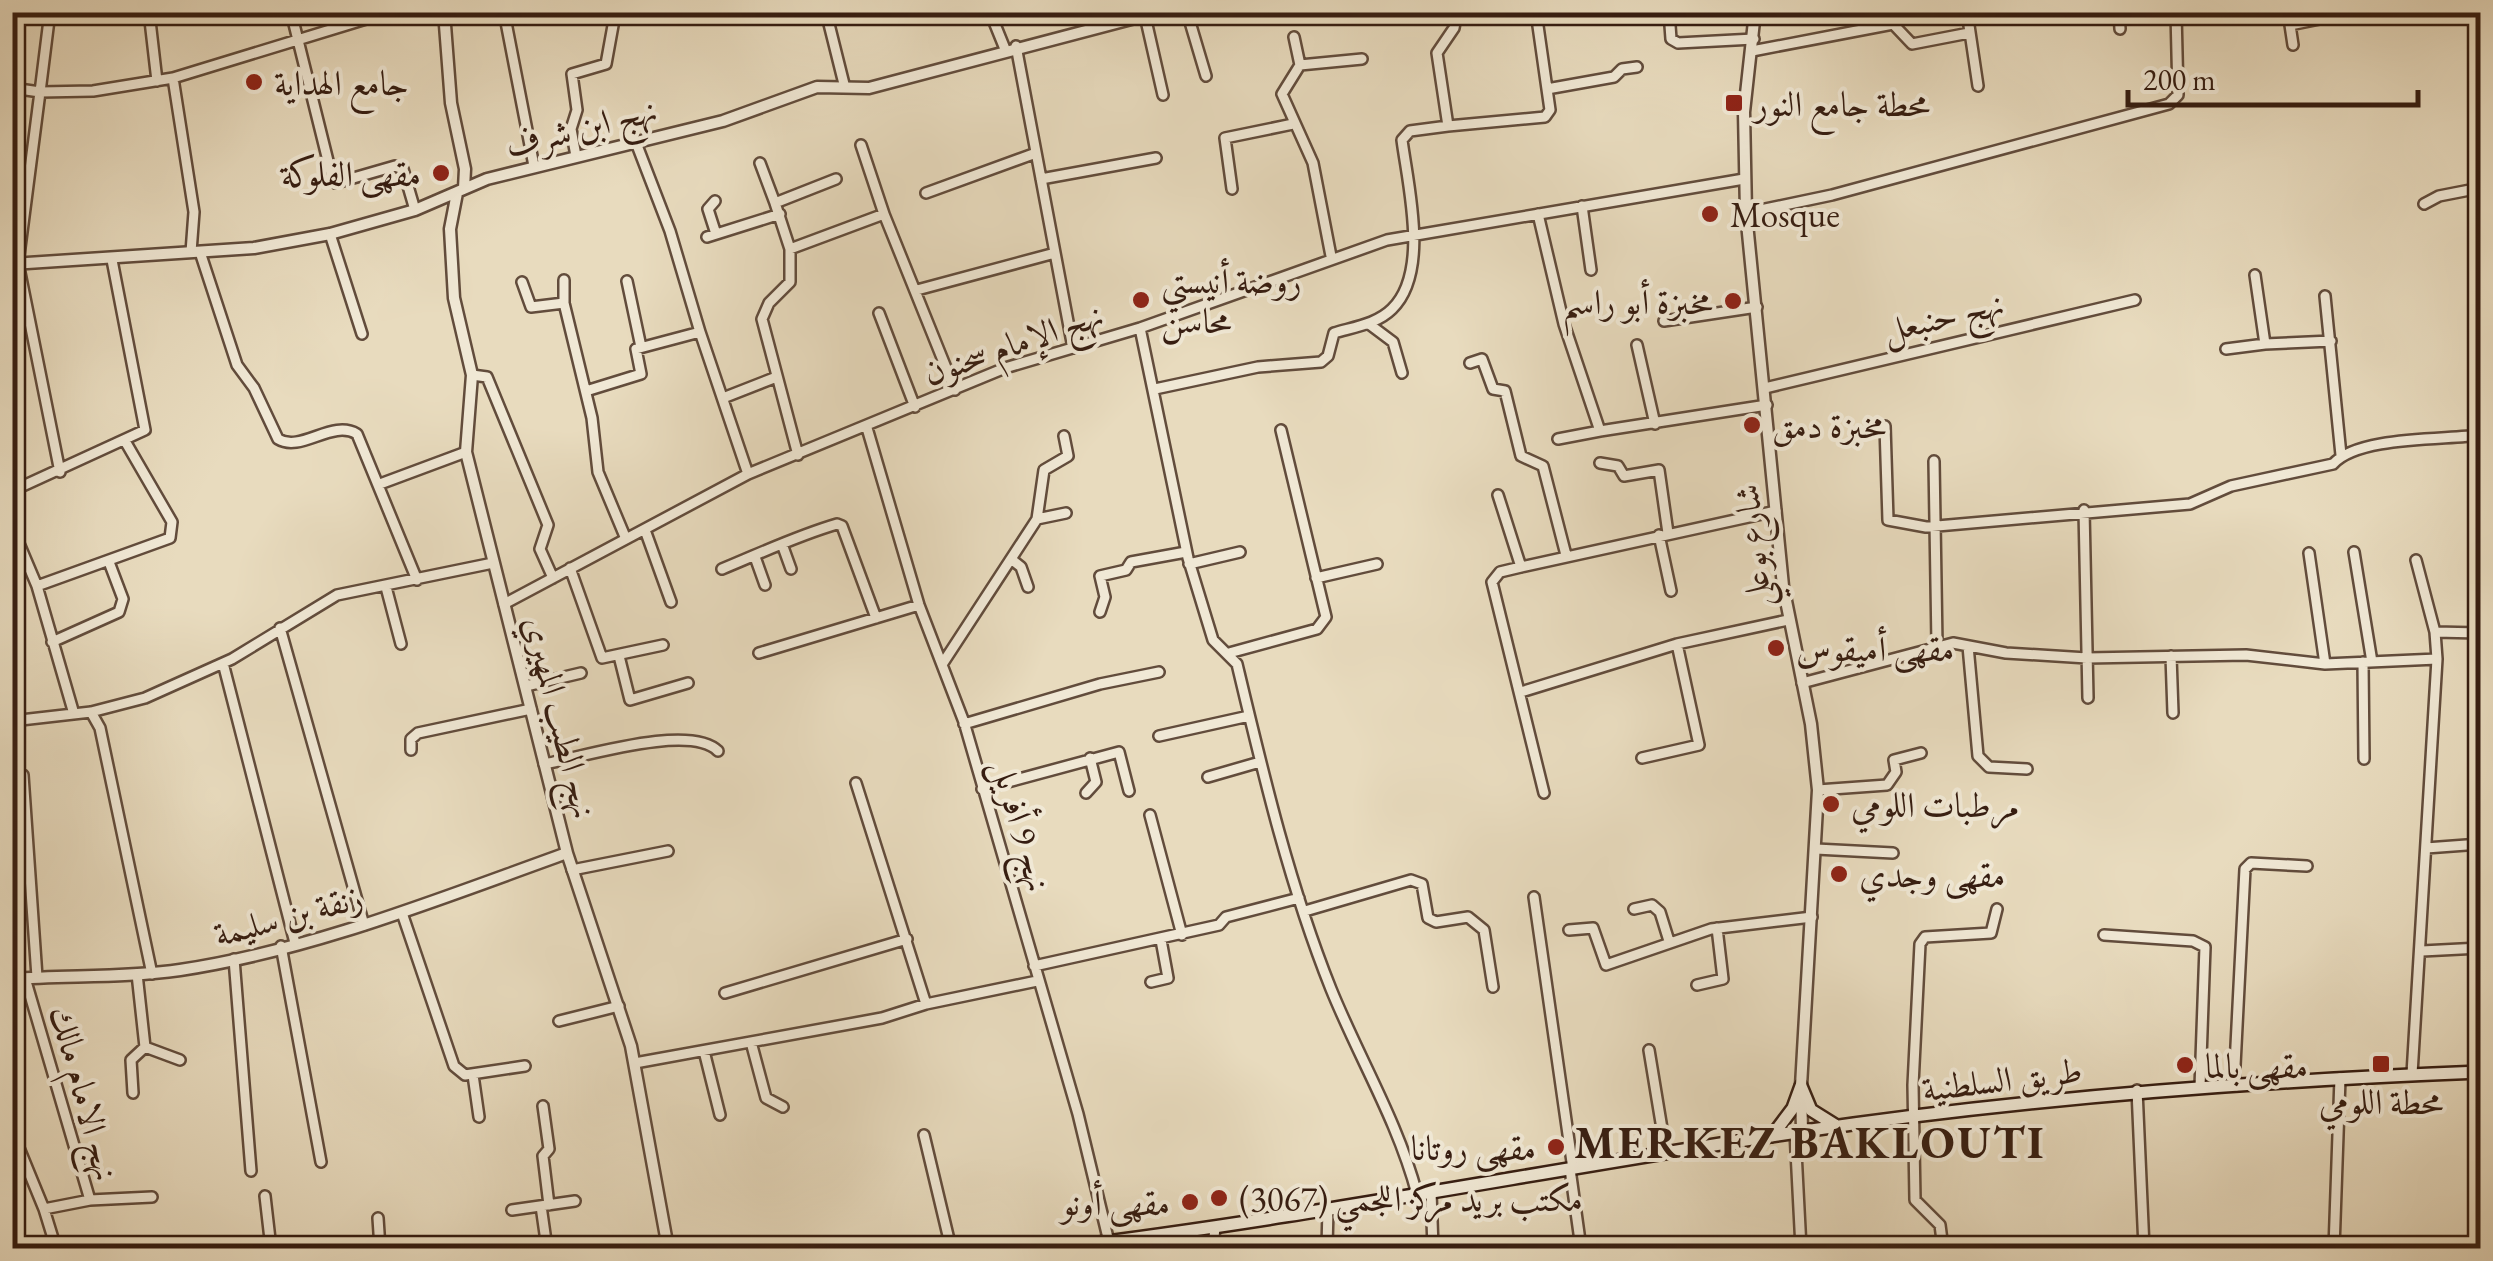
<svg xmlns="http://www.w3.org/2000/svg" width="2493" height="1261" font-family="'EB Garamond',Amiri,serif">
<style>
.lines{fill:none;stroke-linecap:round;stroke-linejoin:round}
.minor-casing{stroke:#624c3c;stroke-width:14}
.tertiary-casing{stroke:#624c3c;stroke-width:15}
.secondary-casing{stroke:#361d11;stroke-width:16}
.minor{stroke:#f0e8d5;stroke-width:9}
.tertiary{stroke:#f0e8d5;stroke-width:10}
.secondary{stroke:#f0e8d5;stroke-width:11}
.poi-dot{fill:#8f2418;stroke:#f0e8d5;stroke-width:4}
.labels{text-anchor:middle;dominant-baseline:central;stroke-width:8;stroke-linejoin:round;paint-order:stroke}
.poi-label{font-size:35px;fill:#361d11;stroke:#f0e8d5;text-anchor:start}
.street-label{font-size:35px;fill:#361d11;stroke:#f0e8d5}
.district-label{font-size:45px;font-weight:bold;letter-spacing:2.5px;fill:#361d11;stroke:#f0e8d5}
</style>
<rect width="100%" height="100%" fill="#e8dbbe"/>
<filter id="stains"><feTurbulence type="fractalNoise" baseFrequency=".002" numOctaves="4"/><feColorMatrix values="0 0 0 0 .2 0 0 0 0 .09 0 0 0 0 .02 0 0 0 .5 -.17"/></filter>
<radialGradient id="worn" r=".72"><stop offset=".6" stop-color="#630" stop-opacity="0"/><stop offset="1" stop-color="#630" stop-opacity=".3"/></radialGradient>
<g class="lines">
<g class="minor-casing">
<path id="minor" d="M50,12L40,92L93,91L173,78
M149,12L157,81
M291,12L332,177L336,183L395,166L403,169L415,210
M504,12L534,166
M599,12L614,20L613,12
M826,12L844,84
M990,12L1005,49
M1187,12L1206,76
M1457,12L1454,28L1437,53L1448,126L1545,117L1550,110L1536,12
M1669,12L1671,39L1678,43L1754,39
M1861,12L1864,29
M1967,12L1978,86
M2119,12L2120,29
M1145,16L1163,95
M1294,37L1300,65
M2293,45L2290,25L2320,19L2325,12
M1016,46L1073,348
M1752,51L1893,24L1912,44L1969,33
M12,88L40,92L18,263L60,472
M1547,89L1614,77L1622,69L1637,67
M861,145L884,214
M576,156L571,129L577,110L572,74L606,64L614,20L641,12
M760,163L775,203
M1041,179L1156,158
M1232,189L1225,138L1293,124
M926,193L1036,153
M715,201L708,209L716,234
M2424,204L2439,196L2480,188
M1582,206L1591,270
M1746,213L1832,195L2169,104L2178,95L2176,12
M1538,214L1564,324L1600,431L1767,405
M330,234L362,334
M707,237L780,214
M790,249L884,214L955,390
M191,252L194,212L173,78L389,12
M200,252L237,365L254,388L278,439C301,453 332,419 357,434L417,580
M1331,256L1313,163L1282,94L1300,65L1362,59
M2255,275L2265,344L2331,341
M564,280V303
M627,281L641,347
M522,282L531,307L564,303L592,418L598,472L626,539
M917,290L1055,253
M2325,296L2341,455
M879,313L915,407
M1664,321L1757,307
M1369,324L1393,342L1402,373
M1140,328L1188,558L1213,640L1237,664C1263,773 1289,884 1331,989C1359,1058 1398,1122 1417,1194
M700,332L748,474
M1637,345L1655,424
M2226,349L2265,344
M1470,363L1482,359L1493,389L1505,391L1521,456L1543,466L1566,555
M472,375L487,377L548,525L540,549L553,578
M1765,388L2135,300
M1155,389L1258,367L1321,362L1328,356L1334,333C1354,327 1377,324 1392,309C1430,272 1408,186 1402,140L1410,131L1448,126
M586,391L641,374L636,349L700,332L670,231L635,140
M723,398L774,378
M1885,426L1888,520L1926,527L2190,504L2231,486L2333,464C2358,436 2443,440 2480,435
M867,428L919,605L964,722L1078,1114L1109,1242
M1558,439L1600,431
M798,455L762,319L769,303L790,282V249L775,203L836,179
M1934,461L1937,644
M1600,463L1618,466L1624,476L1659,470L1668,533
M380,484L466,452
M12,491L145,430L112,260
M1498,495L1521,567
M2084,510L2088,698
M1037,519L1066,513
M12,527L37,586L74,714
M645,530L671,602
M1659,535L1671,591
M782,544L791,569
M2354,552L2372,662
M2309,553L2325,664
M755,557L765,585
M1011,559L1021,567L1028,587
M2416,560L2435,632L2437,659
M1189,564L1240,552
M570,568L602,658L663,645
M722,569C761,553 796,536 837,524L842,526L876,618
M1316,578L1377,564
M37,586L170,538L172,522L125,441
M386,587L401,644
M504,604L748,474L1005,368L1140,328L1387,240L1744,179
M1100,612L1105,597L1100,576L1126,570L1131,562L1186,552
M280,628L364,925
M2435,632L2480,633
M52,642L119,612L123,599L109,562
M1968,646L1978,756L1989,767L2027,769
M759,653L919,605
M1229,653L1317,629L1326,617L1281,430
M619,656L630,700L688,683
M2171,656L2173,713
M2363,662L2364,759
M223,663L295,943
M943,663L1037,519L1044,470L1068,456L1064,436
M1802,683L1953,643L2006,653L2087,658L2246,655L2325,664L2437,659L2412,1074
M526,686L581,673
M1521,692L1677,644L1788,620
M91,712L100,728L152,974
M12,721L91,712L145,698L232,659L337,595L493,563
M964,724L1100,684L1159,672
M1159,736L1249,716
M411,750V739L418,733L531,709
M1642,758L1699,745L1677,644
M544,764C583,757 690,723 718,751
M23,775L37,977
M1208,777L1260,762
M856,783L926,1004
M982,789L1119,752L1129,791
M1818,790L1887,785L1896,772L1894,760L1921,753
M1086,793L1096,782L1090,758
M1544,793L1492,582L1500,572L1521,567L1776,511
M1150,815L1182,935
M2426,848L2480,844
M1816,849L1893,853
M572,870L668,851
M1534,897L1573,1169
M1634,909L1652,905L1660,912L1669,941
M1305,911L1411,880L1422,884L1428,918L1436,922L1468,917L1484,930L1493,987
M402,913L454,1066L465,1075L525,1066
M1569,930L1593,928L1606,965L1711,929L1812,917
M2104,935L2193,941L2205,947L2200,1087
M281,946L321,1162
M2422,951L2480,948
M234,959L251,1171
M1034,966L1219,925L1226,917L1299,898
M137,974L145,1047L180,1060
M25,978L90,1200L44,1209L56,1248
M1151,982L1168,978L1161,940
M1697,985L1723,979L1717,928
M725,993L907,939
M559,1021L619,1006
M751,1042L766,1098L783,1107
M1649,1050L1666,1153
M704,1051L720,1115
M635,1063L882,1018L926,1004L1037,981
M473,1075L479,1117
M2234,1085L2245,869L2251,863L2307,866
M2137,1090L2144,1248
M133,1093L131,1060L145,1047
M543,1106L549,1149L543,1156L549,1205
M12,1131L44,1209
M1795,1132L1801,1248
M924,1135L951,1248
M1570,1169L1581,1248
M1431,1192L1433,1248
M265,1196L271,1248
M90,1200L152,1197
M541,1206L547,1248
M512,1210L575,1201
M378,1218L380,1248
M1213,1248L1215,1227
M1327,1248L1328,1208
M1943,1248L1940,1225L1915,1200L1913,1085L1920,944L1925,937L1991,933L1997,909
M2334,1248L2340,1078"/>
</g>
<g class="tertiary-casing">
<path id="tertiary" d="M444,12L451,103L465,169L464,188
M1755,12L1744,112L1746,213L1783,586L1811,724L1818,790L1801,1086L1802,1131
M457,193L450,229L454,298L472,375L466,452L567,853L631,1046L668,1248
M12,264L254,248L330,234L415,210L487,179L723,121L817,87L869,88L1158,12
M12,979C68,975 125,978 180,970C313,950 441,898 567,853"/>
</g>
<g class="secondary-casing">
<path id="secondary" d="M1801,1086L1811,1110L1835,1125
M1772,1136L1793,1108L1801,1086
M1059,1248C1306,1218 1551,1169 1797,1132C2024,1098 2252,1081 2480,1072"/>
</g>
<use href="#minor" class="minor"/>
<use href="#tertiary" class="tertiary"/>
<use href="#secondary" class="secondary"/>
</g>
<g class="poi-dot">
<circle cx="254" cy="82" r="10"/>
<rect x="1724" y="93" width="20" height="20" rx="5"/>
<circle cx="441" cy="173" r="10"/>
<circle cx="1710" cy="214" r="10"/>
<circle cx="1141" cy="300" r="10"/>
<circle cx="1733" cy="301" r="10"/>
<circle cx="1752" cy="425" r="10"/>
<circle cx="1776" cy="648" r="10"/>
<circle cx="1831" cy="804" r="10"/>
<circle cx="1839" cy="874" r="10"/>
<rect x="2371" y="1054" width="20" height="20" rx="5"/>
<circle cx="2185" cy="1065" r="10"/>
<circle cx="1556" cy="1147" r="10"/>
<circle cx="1219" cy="1198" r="10"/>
<circle cx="1190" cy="1202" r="10"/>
</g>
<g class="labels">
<g class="poi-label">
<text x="274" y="82">جامع الهداية</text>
<text x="1754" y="103">محطة جامع النور</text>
<text x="421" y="173" text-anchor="end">مقهى الفلوكة</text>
<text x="1730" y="214">Mosque</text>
<text x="1161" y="280">روضة أنيستي<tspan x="1161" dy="40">محاسن</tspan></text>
<text x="1713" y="301" text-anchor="end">مخبزة أبو راسم</text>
<text x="1772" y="425">مخبزة دمق</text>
<text x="1796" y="648">مقهى أميقوس</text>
<text x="1851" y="804">مرطبات اللومي</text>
<text x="1859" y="874">مقهى وجدي</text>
<text x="2205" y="1065">مقهى بالما</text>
<text x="2381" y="1101" text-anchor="middle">محطة اللومي</text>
<text x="1536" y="1147" text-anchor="end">مقهى روتانا</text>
<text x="1239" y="1198">مكتب بريد مركز اللجمي (3067)</text>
<text x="1170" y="1202" text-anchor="end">مقهى أونو</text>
</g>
<g class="street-label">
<text transform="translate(581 127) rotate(-14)">نهج ابن شرف</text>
<text transform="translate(1943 316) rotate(-13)">نهج حنبعل</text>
<text transform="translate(1013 343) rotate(-19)">نهج الإمام سحنون</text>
<text transform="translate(1752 546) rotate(-96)">شارع بوعلي</text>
<text transform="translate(561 717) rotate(76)">نهج الطيب المهيري</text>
<text transform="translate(1022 825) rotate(74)">نهج 9 أفريل</text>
<text transform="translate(288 915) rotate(-15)">زنقة بن سليمة</text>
<text transform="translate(2002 1079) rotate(-7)">طريق السلطنية</text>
<text transform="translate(85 1093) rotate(75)">نهج الامام مالك</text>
</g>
<g class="district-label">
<text x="1810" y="1142">MERKEZ BAKLOUTI</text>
</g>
</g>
<rect width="2493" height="1261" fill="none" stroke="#e8dbbe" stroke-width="50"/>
<rect x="15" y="15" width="2463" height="1231" fill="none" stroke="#361d11" stroke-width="5"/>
<rect x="25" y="25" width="2443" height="1211" fill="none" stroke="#361d11" stroke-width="2.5"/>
<path d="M2128 90v15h290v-15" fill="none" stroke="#361d11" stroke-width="5"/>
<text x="2143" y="90" font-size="30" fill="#361d11" stroke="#f0e8d5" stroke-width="8" paint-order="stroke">200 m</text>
<rect width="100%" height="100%" filter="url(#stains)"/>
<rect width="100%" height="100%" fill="url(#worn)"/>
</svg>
